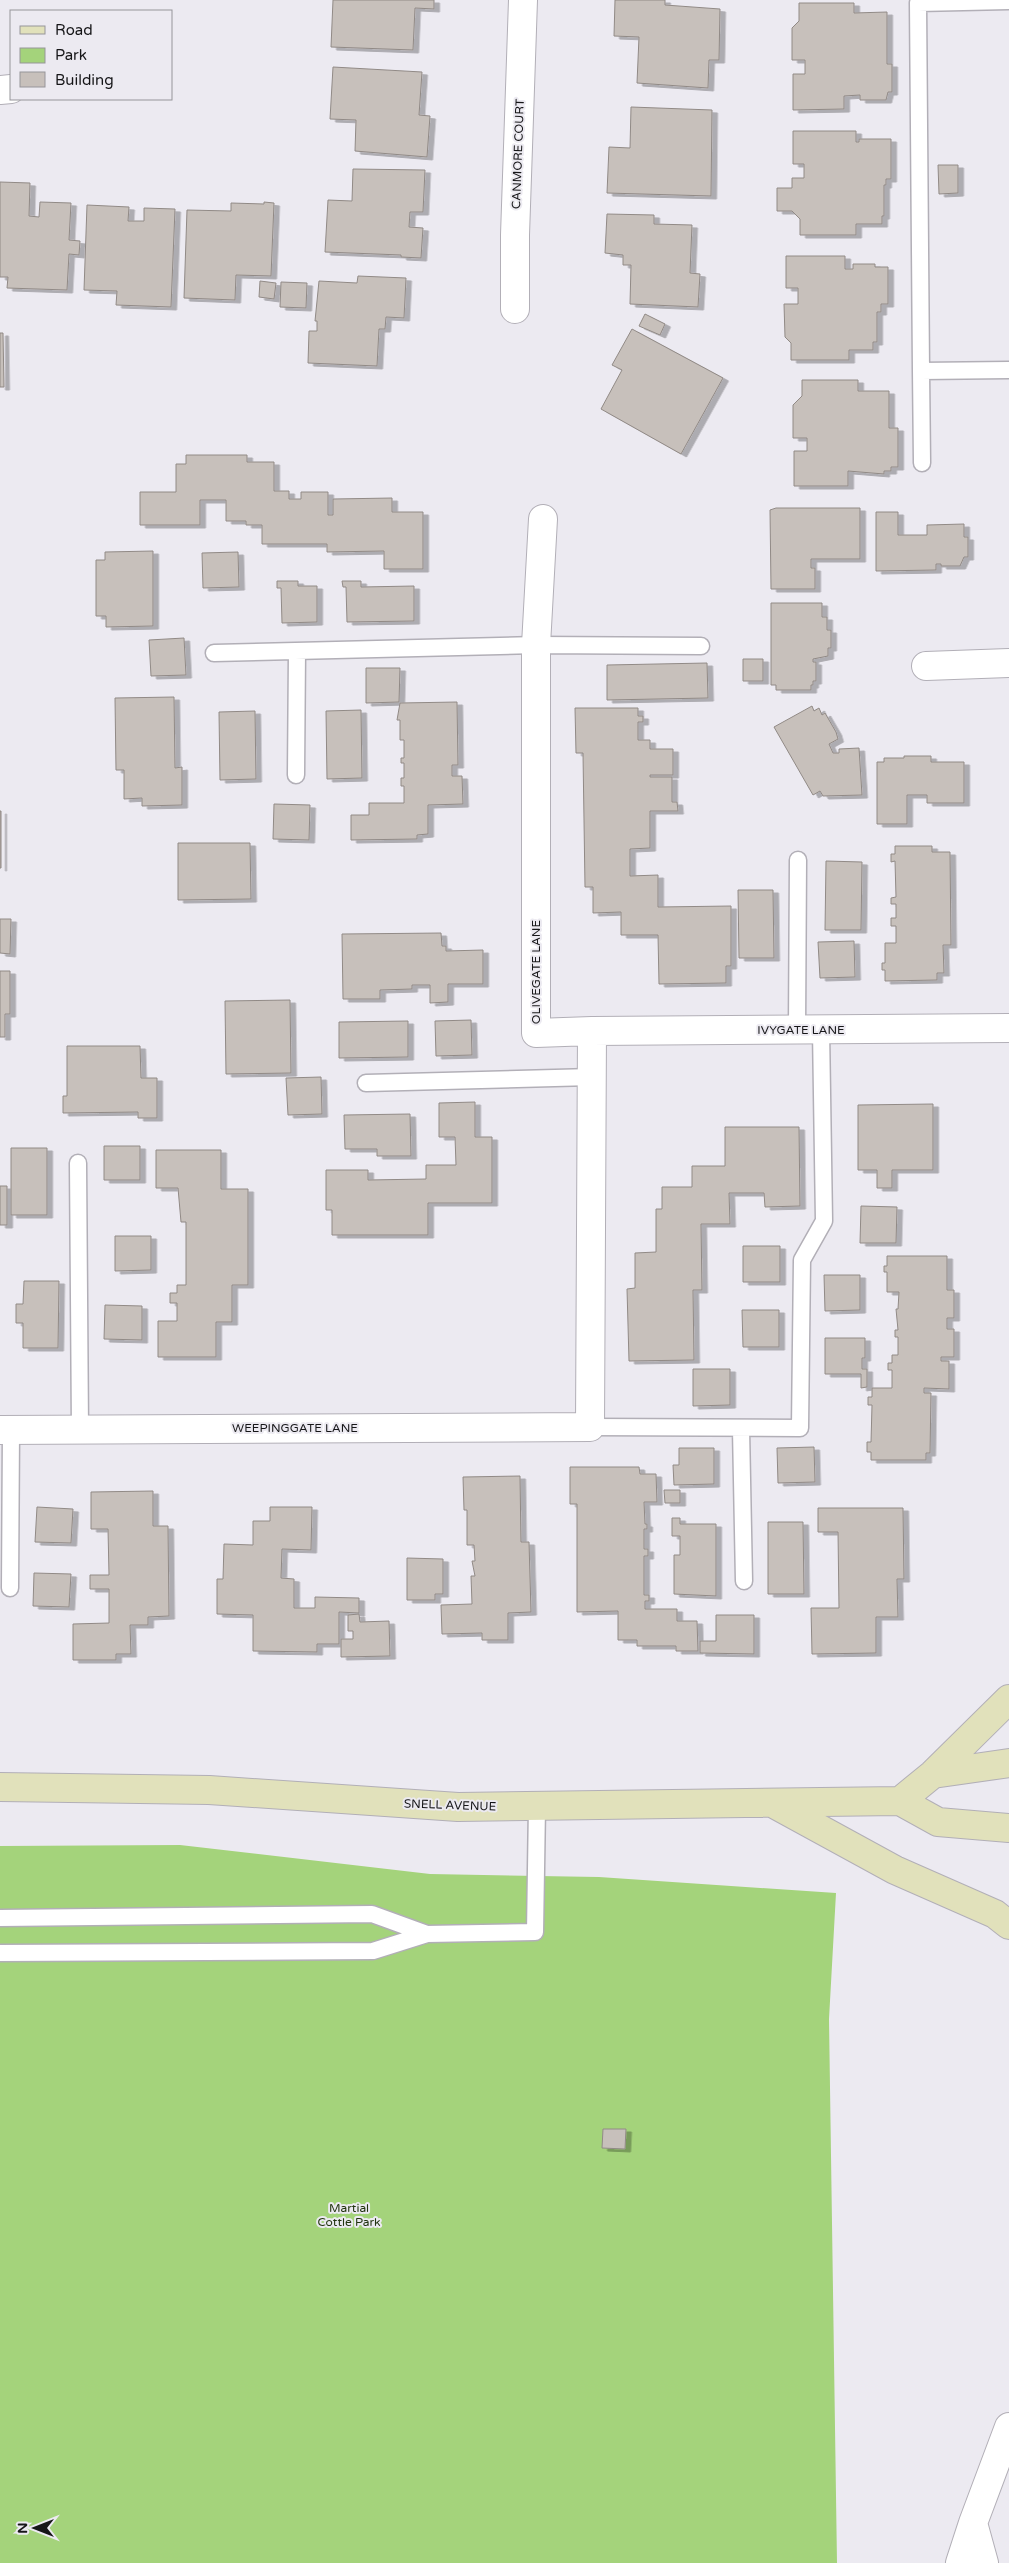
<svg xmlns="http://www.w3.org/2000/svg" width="1009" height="2563" font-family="'Varela Round',sans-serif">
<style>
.green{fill:#a4d37b}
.building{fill:#c7c0bb;stroke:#918a86;filter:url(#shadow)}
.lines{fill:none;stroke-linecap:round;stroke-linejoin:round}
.service-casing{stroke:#b2afb7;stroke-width:19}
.minor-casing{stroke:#b2afb7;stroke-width:30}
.secondary-casing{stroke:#b2afb7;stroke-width:30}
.service{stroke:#fff;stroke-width:16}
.minor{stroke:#fff;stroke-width:28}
.secondary{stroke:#e1e1bb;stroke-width:28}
.labels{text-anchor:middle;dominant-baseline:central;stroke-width:4;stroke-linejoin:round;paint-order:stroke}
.street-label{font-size:12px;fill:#161618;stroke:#eceaf1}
.park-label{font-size:12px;fill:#223410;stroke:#eceaf1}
</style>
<defs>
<filter id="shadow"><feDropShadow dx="5.5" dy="3" stdDeviation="0" flood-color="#0004"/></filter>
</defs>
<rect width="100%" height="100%" fill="#eceaf1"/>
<path class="green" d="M180,1845L430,1874L599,1877L836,1893L829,2019L837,2563H0V1846Z"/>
<path class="building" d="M333,0H434V9L415,8L413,50L331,47Z
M615,0H665V5L720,9L719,60H709L708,88L637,83L639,37L614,36Z
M799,3H854V13L887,12V64H892V92H888L886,100H860V95L844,96V109L793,110V74H805V60H792V28L799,21Z
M333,67L422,72L419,115L430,116L427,157L355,151L356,120L330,119Z
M631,107L712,110L711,196L607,193L609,147L630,148Z
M793,131H856V142H859V139H891V179H886V185H884V216H882V224H856V235H800V219L792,211H777V188H792V178H804V164H793Z
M938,165H958V193L939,194Z
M353,169L425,170L423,212H410L409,227L423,228L421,258L401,257V255L325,252L328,200L352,201Z
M0,182L30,183L29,216L39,217L40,202L71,203L69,240L80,241L79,255L69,254L67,290L7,288L8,277H0Z
M264,202L274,203L271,276L236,275L235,300L184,298L187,210L231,211V203L264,204Z
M87,205L129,207L128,221H144V208L175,209L171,307L116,305L117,291L84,290Z
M607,214L654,215V224L692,225L690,273L700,274L698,307L630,304L631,265H623V255L605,253Z
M786,256H845V269H853V264H875V267H888V304H881V312H877V342H873V350H849V360H791V343L785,337L784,304H798V288H786Z
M358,276L406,278L404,318L386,317L385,329H379L377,366L308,363L309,331H317V321H315L319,281L357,283Z
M260,281L276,283L274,299L259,297Z
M281,282L307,283L306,308L280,307Z
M645,314L665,324L660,335L639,326Z
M632,329L723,378L681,454L601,409L622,370L612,365Z
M0,333H3L4,387H0Z
M802,380H858V391H889V428H898V467H891V471H884V474L848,471V486H794V451H807V438H793V405L802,396Z
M186,455H247V462H274V491H289V499H301V492H328V515H333V499L392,498V512H423V569H384V551L327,552V544H262V525H246V521H226V500H200V525H140V492H176V464H186Z
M776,508H860V559H811V568H815V589H771L770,510Z
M876,512H898V535H927V525L964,524V537H968V557H964L960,566H941V564H936V570L876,571Z
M153,551V626L106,627V616H96V560H105V552Z
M238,552L239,587L203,588L202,553Z
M277,581H298V586H317V622L282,623L281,588H277Z
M342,581H361V587L414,586V621L347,622L346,587H343Z
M771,603H822V617H827V630H831V648H828V656L813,659V662H816V681H813V685H811V690H776V685H771Z
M184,638L186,675L151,676L149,640Z
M743,659H763V681H743Z
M707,663L708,698L607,700V665Z
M366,668H400L399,702L366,703Z
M174,697L175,768L182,767V805L142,806V798L124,799V770H116L115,698Z
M457,702L458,765H452V776H462L463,804L428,805V834L417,835V839L351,840V815H369V803H404V786H401V778H404V763H401V758H404V740H400V720H397L400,703Z
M812,706L814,711L819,708L822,715L825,713L836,732L838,739L829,744L833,753H839V749L859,748L862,795L823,796L820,791L813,795L774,727Z
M575,708H638V716H643V722H638V740H650V749H673V775H650V777H672V802H677L678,811H650V848L630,849V876L658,875V907L731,906V966H726V983L659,984L658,935H621V912L593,913V887H585L583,753H576Z
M361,710L362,778L327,779L326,711Z
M255,711L256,779L220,780L219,712Z
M904,756H931V762H964V803H927V795H907V824H877V762H884V758H904Z
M274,804L310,805L309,840L273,839Z
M0,811H1V868H0Z
M178,843H250L251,899L178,900Z
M895,846H932V852H950L951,945H943L944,973H937V980L885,981V970H882V963H885V943H896V926H891V918H896V904H891V898L896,897L895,861L891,862V854H895Z
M826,861L862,862L861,930H825Z
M738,890H773L774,958H739Z
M0,919H11L10,954L0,953Z
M441,933L442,946H446V951L483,950V984H448V1002L430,1003V985H412V989L380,990V999H343L342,934Z
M854,941L855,977L820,978L818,942Z
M0,971H10V1014H5V1037H0Z
M290,1000L291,1073L226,1074L225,1001Z
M471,1020L472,1055L436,1056L435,1021Z
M408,1021V1057L339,1058V1022Z
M67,1046H140L141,1078H157V1118H138V1112L63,1113V1096H67Z
M321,1077L322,1114L288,1115L286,1078Z
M475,1102V1137H492V1203H428V1235H332V1210H326V1170H368V1180L426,1179V1165H456L455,1137H439V1103Z
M933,1104V1170H892V1188H877V1170H858V1105Z
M410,1114L411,1156H377V1149H345L344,1115Z
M725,1127H799L800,1206L765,1207L764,1193H729L730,1224H701L702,1290H693L694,1360L629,1361L627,1289L635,1288V1253L656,1252V1209H662V1187H692V1166H725Z
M104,1146H140V1180H104Z
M11,1148H47V1215H11Z
M156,1150H221V1189H248V1285H232V1322H216V1357H158V1321H177V1303H170V1293H177V1285H186V1222H181L178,1188H156Z
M0,1186H7V1225H0Z
M861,1206L897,1207L896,1243H860Z
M115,1236H151V1270L115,1271Z
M743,1246H780V1282H743Z
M887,1256H947V1290H954V1318H947V1329H954V1357H941V1361H949V1389L924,1388V1393H931L930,1453H926V1460H871V1452H867V1442H871L872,1405H868V1397H872V1388H892V1370H888V1363H892V1355H898V1337H895V1330H898L896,1309H898L899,1292H887V1272H884V1266H887Z
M824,1275H860V1310L825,1311Z
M24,1281H59L58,1348H23V1323H16V1304H23Z
M105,1305L142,1306V1340L104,1339Z
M742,1310H779V1347H743Z
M825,1338H865V1358H862V1369H867V1387L861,1388V1374H825Z
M693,1369H730V1405L693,1406Z
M814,1447L815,1482L778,1483L777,1448Z
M679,1448H714V1484L674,1485L673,1465H679Z
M570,1467H639L640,1474H656L657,1502H644L645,1524H647V1529H644V1549H648V1556H644V1595H649V1601H645V1609H677V1621H697L698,1651H676V1646H637V1640H618V1611L577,1612V1504H570Z
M520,1476L521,1542H529L531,1612L508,1613V1640H482V1633L442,1634L441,1605L472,1604L471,1576H475L472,1561H475L474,1545H467V1510H464L463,1477Z
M664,1490H680V1503H665Z
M153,1491V1526H168L169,1616L148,1617V1625H130L131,1654H116V1660H73V1624L109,1623V1589H90V1575H109L108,1529H91V1492Z
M37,1507L73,1509L71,1543L35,1542Z
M270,1507H312L311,1550L282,1549L281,1578L294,1579V1608H315V1597L359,1598V1613L339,1612V1644H317V1652L253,1651V1615L217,1614V1579H223L224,1544L253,1545V1521H270Z
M818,1508H903L904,1579H897L898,1617H876V1653L812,1654L811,1608H839L838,1532H818Z
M672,1518H680V1524H716V1596L674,1594V1555H680V1536H672Z
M768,1522H803L804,1594H768Z
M407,1558L443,1559V1594H435V1600H407Z
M34,1573L71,1574L69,1607L33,1606Z
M359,1614L360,1622L389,1621L390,1656L341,1657V1639H353V1631H348V1615Z
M716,1615H754V1654L700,1653V1641H716Z
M603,2129H626L625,2149L602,2148Z"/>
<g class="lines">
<g class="service-casing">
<path id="service" d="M1009,1L918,3L921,371L1009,370
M921,371L922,463
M214,653L536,645L701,646
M296,775L297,652
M797,1029L798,860
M366,1083L592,1077
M78,1163L80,1430
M590,1427L800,1428L802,1260L824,1221L821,1030
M741,1429L744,1581
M10,1588L11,1430
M0,1918L372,1914L427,1934L373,1951L0,1953
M427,1934L535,1932L537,1806"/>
</g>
<g class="minor-casing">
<path id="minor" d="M0,90L11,89
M515,309V235L523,0
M926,666L1009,663
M592,1031L1009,1028
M0,1430L590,1427L592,1031L536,1033V645L543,519
M973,2523L984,2563
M960,2563L973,2523L1009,2427"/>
</g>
<g class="secondary-casing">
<path id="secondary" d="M933,1774L1009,1763
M0,1787L209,1790L458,1807L900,1801L938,1822L1009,1828
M900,1801L933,1774L1009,1699
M776,1805L895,1870L995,1914L1009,1925"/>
</g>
<use href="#service" class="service"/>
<use href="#minor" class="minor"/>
<use href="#secondary" class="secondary"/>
</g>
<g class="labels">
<g class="street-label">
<text transform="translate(518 154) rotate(-88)">CANMORE COURT</text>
<text transform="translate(536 972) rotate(-90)">OLIVEGATE LANE</text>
<text x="801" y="1030">IVYGATE LANE</text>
<text x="295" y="1428">WEEPINGGATE LANE</text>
<text transform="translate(450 1805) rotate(2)">SNELL AVENUE</text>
</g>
<g class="park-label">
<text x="349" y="2208">Martial<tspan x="349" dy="14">Cottle Park</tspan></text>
</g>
</g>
<rect x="10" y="10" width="162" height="90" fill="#eceaf1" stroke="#96959a"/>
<rect x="20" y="26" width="25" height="8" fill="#e1e1bb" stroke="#96959a"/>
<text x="55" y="35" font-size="15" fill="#161618">Road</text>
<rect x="20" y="48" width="25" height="15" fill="#a4d37b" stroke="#96959a"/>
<text x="55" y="60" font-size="15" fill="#161618">Park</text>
<rect x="20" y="72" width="25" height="15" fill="#c7c0bb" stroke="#96959a"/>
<text x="55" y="85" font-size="15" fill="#161618">Building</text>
<g transform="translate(35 2528) rotate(270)" stroke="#eceaf1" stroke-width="4" paint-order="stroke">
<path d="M0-4L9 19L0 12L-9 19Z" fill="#161618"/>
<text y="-8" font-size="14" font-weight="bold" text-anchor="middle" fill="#161618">N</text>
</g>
</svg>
